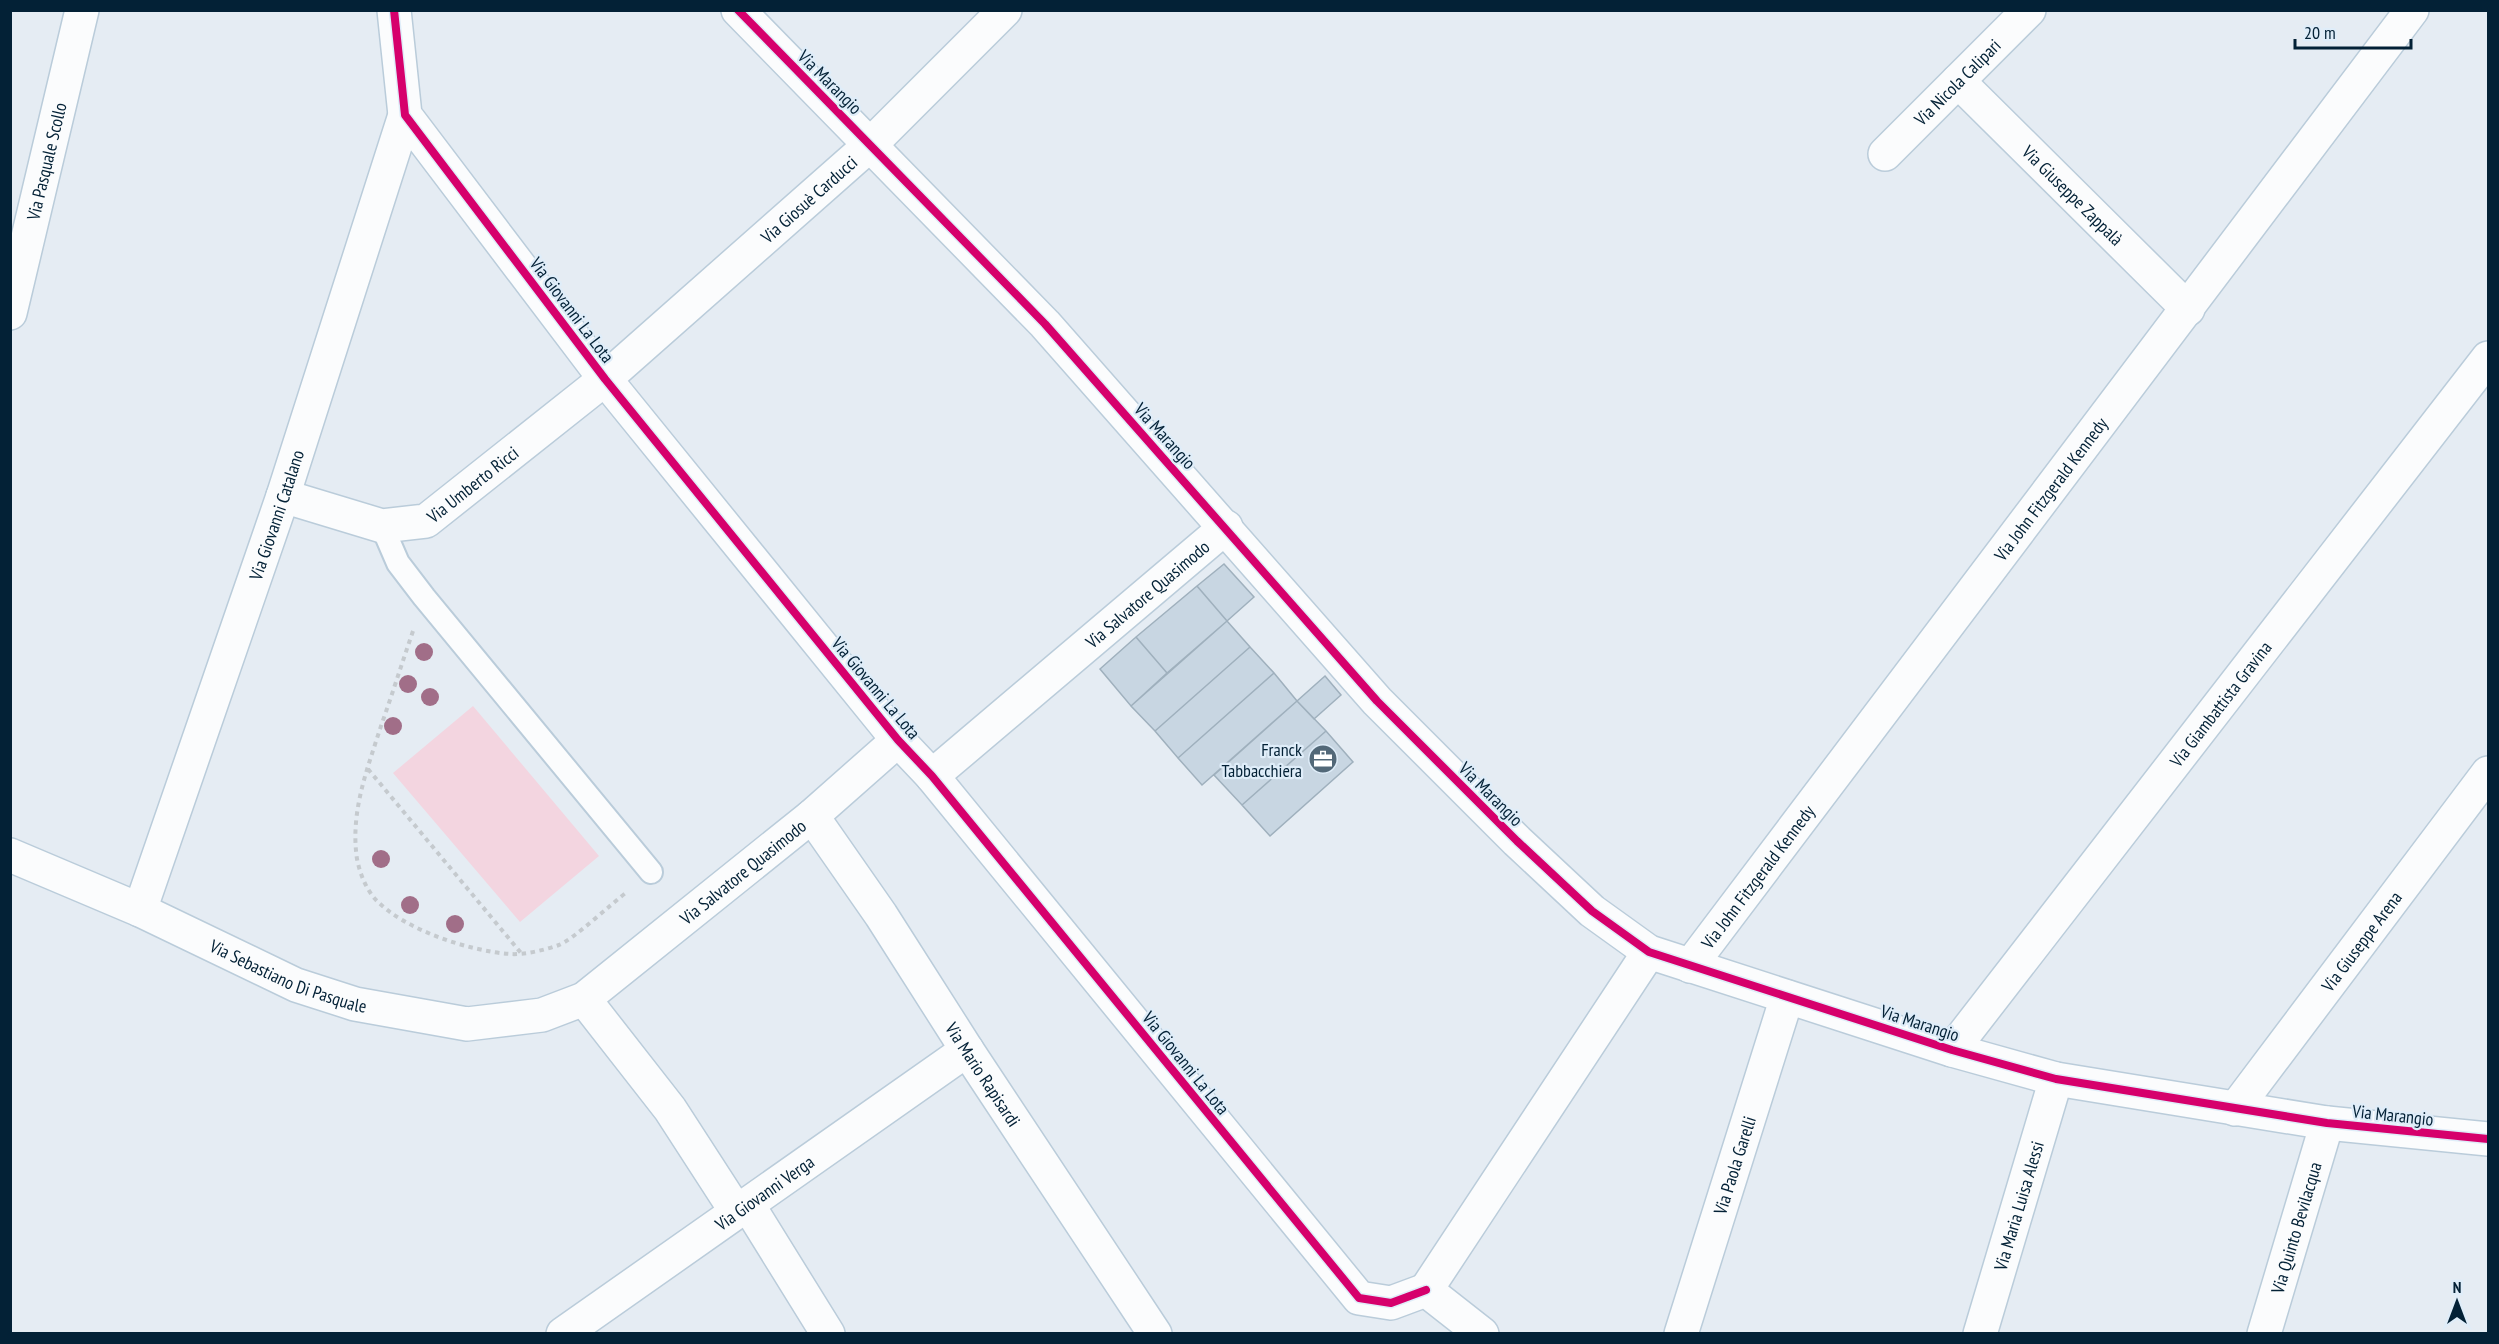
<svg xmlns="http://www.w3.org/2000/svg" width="2499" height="1344" font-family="'PT Sans Narrow',sans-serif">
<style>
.green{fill:#f3d5e0}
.building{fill:#c8d6e2;stroke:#9fb0bd;stroke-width:1.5}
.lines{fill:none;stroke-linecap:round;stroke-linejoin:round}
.service-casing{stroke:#baccda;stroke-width:26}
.minor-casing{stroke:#baccda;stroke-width:36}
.tertiary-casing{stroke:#baccda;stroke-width:36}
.path{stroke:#c5cace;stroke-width:4;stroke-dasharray:4.5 4.5;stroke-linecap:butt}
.service{stroke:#fbfcfd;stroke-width:22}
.minor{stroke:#fbfcfd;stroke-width:33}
.tertiary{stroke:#fbfcfd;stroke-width:33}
.cycleway-casing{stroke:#dfedf9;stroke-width:11}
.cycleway{stroke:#d6006c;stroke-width:8}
.tree{fill:#a16e88}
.labels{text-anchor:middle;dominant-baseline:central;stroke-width:4.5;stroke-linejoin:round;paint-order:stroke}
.street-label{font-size:18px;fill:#032136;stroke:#dfedf9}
.poi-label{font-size:18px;fill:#032136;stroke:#dfedf9;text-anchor:end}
</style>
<rect width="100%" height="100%" fill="#e5ecf3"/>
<path class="green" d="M473,706L599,856L520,922L393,773Z"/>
<path class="building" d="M1224,564L1254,597L1227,621L1197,586Z
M1197,586L1227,621L1167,673L1136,637Z
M1227,621L1250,647L1155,731L1131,706Z
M1136,637L1167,673L1131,706L1100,669Z
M1250,647L1274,673L1178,758L1155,731Z
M1274,673L1297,701L1202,785L1178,758Z
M1325,676L1341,695L1314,719L1297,701Z
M1297,701L1326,731L1242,805L1214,775Z
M1326,731L1353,762L1270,836L1242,805Z"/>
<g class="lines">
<g class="service-casing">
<path id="service" d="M382,526L398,563L424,597L651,872"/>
</g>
<g class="minor-casing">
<g id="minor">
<path id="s1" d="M1958,81L2188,309"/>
<path id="s2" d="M1885,154L2029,10"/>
<path id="s3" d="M10,313L82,10"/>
<path id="s4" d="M283,496L382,526L426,521L605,379L871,144L1005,10"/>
<path id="s5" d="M932,776L1226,527"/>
<path id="s6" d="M812,816L881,915L967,1050L1155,1334"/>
<path id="s7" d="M10,855L140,910L296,985L355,1004L467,1024L542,1015L584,999L812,816L898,740"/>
<path id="s8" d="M140,910L283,496L405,115"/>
<path id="s9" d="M1690,966L2412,10"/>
<path d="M584,999L670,1109L736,1211"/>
<path id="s10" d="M1952,1050L2488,358"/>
<path id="s11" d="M2235,1109L2488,773"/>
<path d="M748,1205L828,1334"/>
<path d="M1426,1290L1649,952"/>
<path id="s12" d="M563,1334L967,1050"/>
<path id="s13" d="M1681,1334L1787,997"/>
<path id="s14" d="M1980,1334L2056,1079"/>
</g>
</g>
<g class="tertiary-casing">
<g id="tertiary">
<path d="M394,10L405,115L605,379L898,740L932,776L1359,1298L1391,1303L1426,1290L1482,1334"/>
<path d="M738,10L1045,324L1377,701L1517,841L1592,911L1649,952L1952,1050L2056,1079L2327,1123L2488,1139"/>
<path id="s15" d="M2264,1334L2327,1123"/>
</g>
</g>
<path class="path" d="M413,631C402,663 392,695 381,726C367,770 350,812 357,859C360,874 366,889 376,900C405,930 469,951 510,954C525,955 544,950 559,945C574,939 612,903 627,892
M368,769L521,953"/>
<use href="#service" class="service"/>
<use href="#minor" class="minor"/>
<use href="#tertiary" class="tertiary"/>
<g class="cycleway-casing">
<path id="cycleway" d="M394,10L405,115L605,379L898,740L932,776L1359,1298L1391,1303L1426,1290
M738,10L1045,324L1377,701L1517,841L1592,911L1649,952L1952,1050L2056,1079L2327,1123L2488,1139"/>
</g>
<use href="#cycleway" class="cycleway"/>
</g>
<g class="tree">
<circle cx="424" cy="652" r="9"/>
<circle cx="408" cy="684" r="9"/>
<circle cx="430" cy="697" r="9"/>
<circle cx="393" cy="726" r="9"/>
<circle cx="381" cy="859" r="9"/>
<circle cx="410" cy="905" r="9"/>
<circle cx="455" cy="924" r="9"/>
</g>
<defs>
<g id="office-disc" transform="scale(1.5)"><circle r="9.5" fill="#526878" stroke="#dfedf9"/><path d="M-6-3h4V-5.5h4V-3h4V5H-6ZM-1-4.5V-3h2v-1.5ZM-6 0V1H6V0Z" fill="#fff"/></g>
</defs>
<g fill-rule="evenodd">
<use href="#office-disc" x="1323" y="759"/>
</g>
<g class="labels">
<g class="street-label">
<text transform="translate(830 82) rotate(45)">Via Marangio</text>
<text stroke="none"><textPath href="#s2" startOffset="102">Via Nicola Calipari</textPath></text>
<text stroke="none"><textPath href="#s3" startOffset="156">Via Pasquale Scollo</textPath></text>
<text stroke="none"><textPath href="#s1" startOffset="162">Via Giuseppe Zappalà</textPath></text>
<text stroke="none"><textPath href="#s4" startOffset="648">Via Giosuè Carducci</textPath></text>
<text transform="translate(572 310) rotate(53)">Via Giovanni La Lota</text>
<text transform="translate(1165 436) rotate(48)">Via Marangio</text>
<text stroke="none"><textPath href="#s4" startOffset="207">Via Umberto Ricci</textPath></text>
<text stroke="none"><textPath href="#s9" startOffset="598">Via John Fitzgerald Kennedy</textPath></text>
<text stroke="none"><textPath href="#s8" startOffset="418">Via Giovanni Catalano</textPath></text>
<text stroke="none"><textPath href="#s5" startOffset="282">Via Salvatore Quasimodo</textPath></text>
<text transform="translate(876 688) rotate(50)">Via Giovanni La Lota</text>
<text stroke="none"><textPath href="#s10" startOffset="438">Via Giambattista Gravina</textPath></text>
<text transform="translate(1491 794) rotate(45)">Via Marangio</text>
<text stroke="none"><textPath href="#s7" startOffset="814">Via Salvatore Quasimodo</textPath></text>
<text stroke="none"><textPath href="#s9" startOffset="112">Via John Fitzgerald Kennedy</textPath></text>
<text stroke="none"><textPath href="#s11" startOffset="210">Via Giuseppe Arena</textPath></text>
<text stroke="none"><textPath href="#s7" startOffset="304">Via Sebastiano Di Pasquale</textPath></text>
<text transform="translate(1920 1023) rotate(18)">Via Marangio</text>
<text transform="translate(1186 1063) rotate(51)">Via Giovanni La Lota</text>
<text stroke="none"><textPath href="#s6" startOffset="310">Via Mario Rapisardi</textPath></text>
<text transform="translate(2393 1115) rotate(6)">Via Marangio</text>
<text stroke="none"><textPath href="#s13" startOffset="177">Via Paola Garelli</textPath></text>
<text stroke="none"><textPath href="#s12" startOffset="246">Via Giovanni Verga</textPath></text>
<text stroke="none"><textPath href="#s14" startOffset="134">Via Maria Luisa Alessi</textPath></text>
<text stroke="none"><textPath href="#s15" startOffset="111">Via Quinto Bevilacqua</textPath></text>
</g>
<g class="poi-label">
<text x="1302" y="749">Franck<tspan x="1302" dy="21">Tabbacchiera</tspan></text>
</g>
</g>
<rect width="2499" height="1344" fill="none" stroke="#032136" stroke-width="24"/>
<g transform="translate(2457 1302)" stroke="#dfedf9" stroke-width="4.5" paint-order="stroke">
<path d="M0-4.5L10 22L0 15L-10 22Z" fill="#032136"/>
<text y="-9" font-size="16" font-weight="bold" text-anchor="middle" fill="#032136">N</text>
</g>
<path d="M2295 39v9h116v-9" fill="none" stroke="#032136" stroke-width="3"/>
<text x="2304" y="39" font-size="18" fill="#032136" stroke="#dfedf9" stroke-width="4.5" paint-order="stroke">20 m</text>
</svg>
